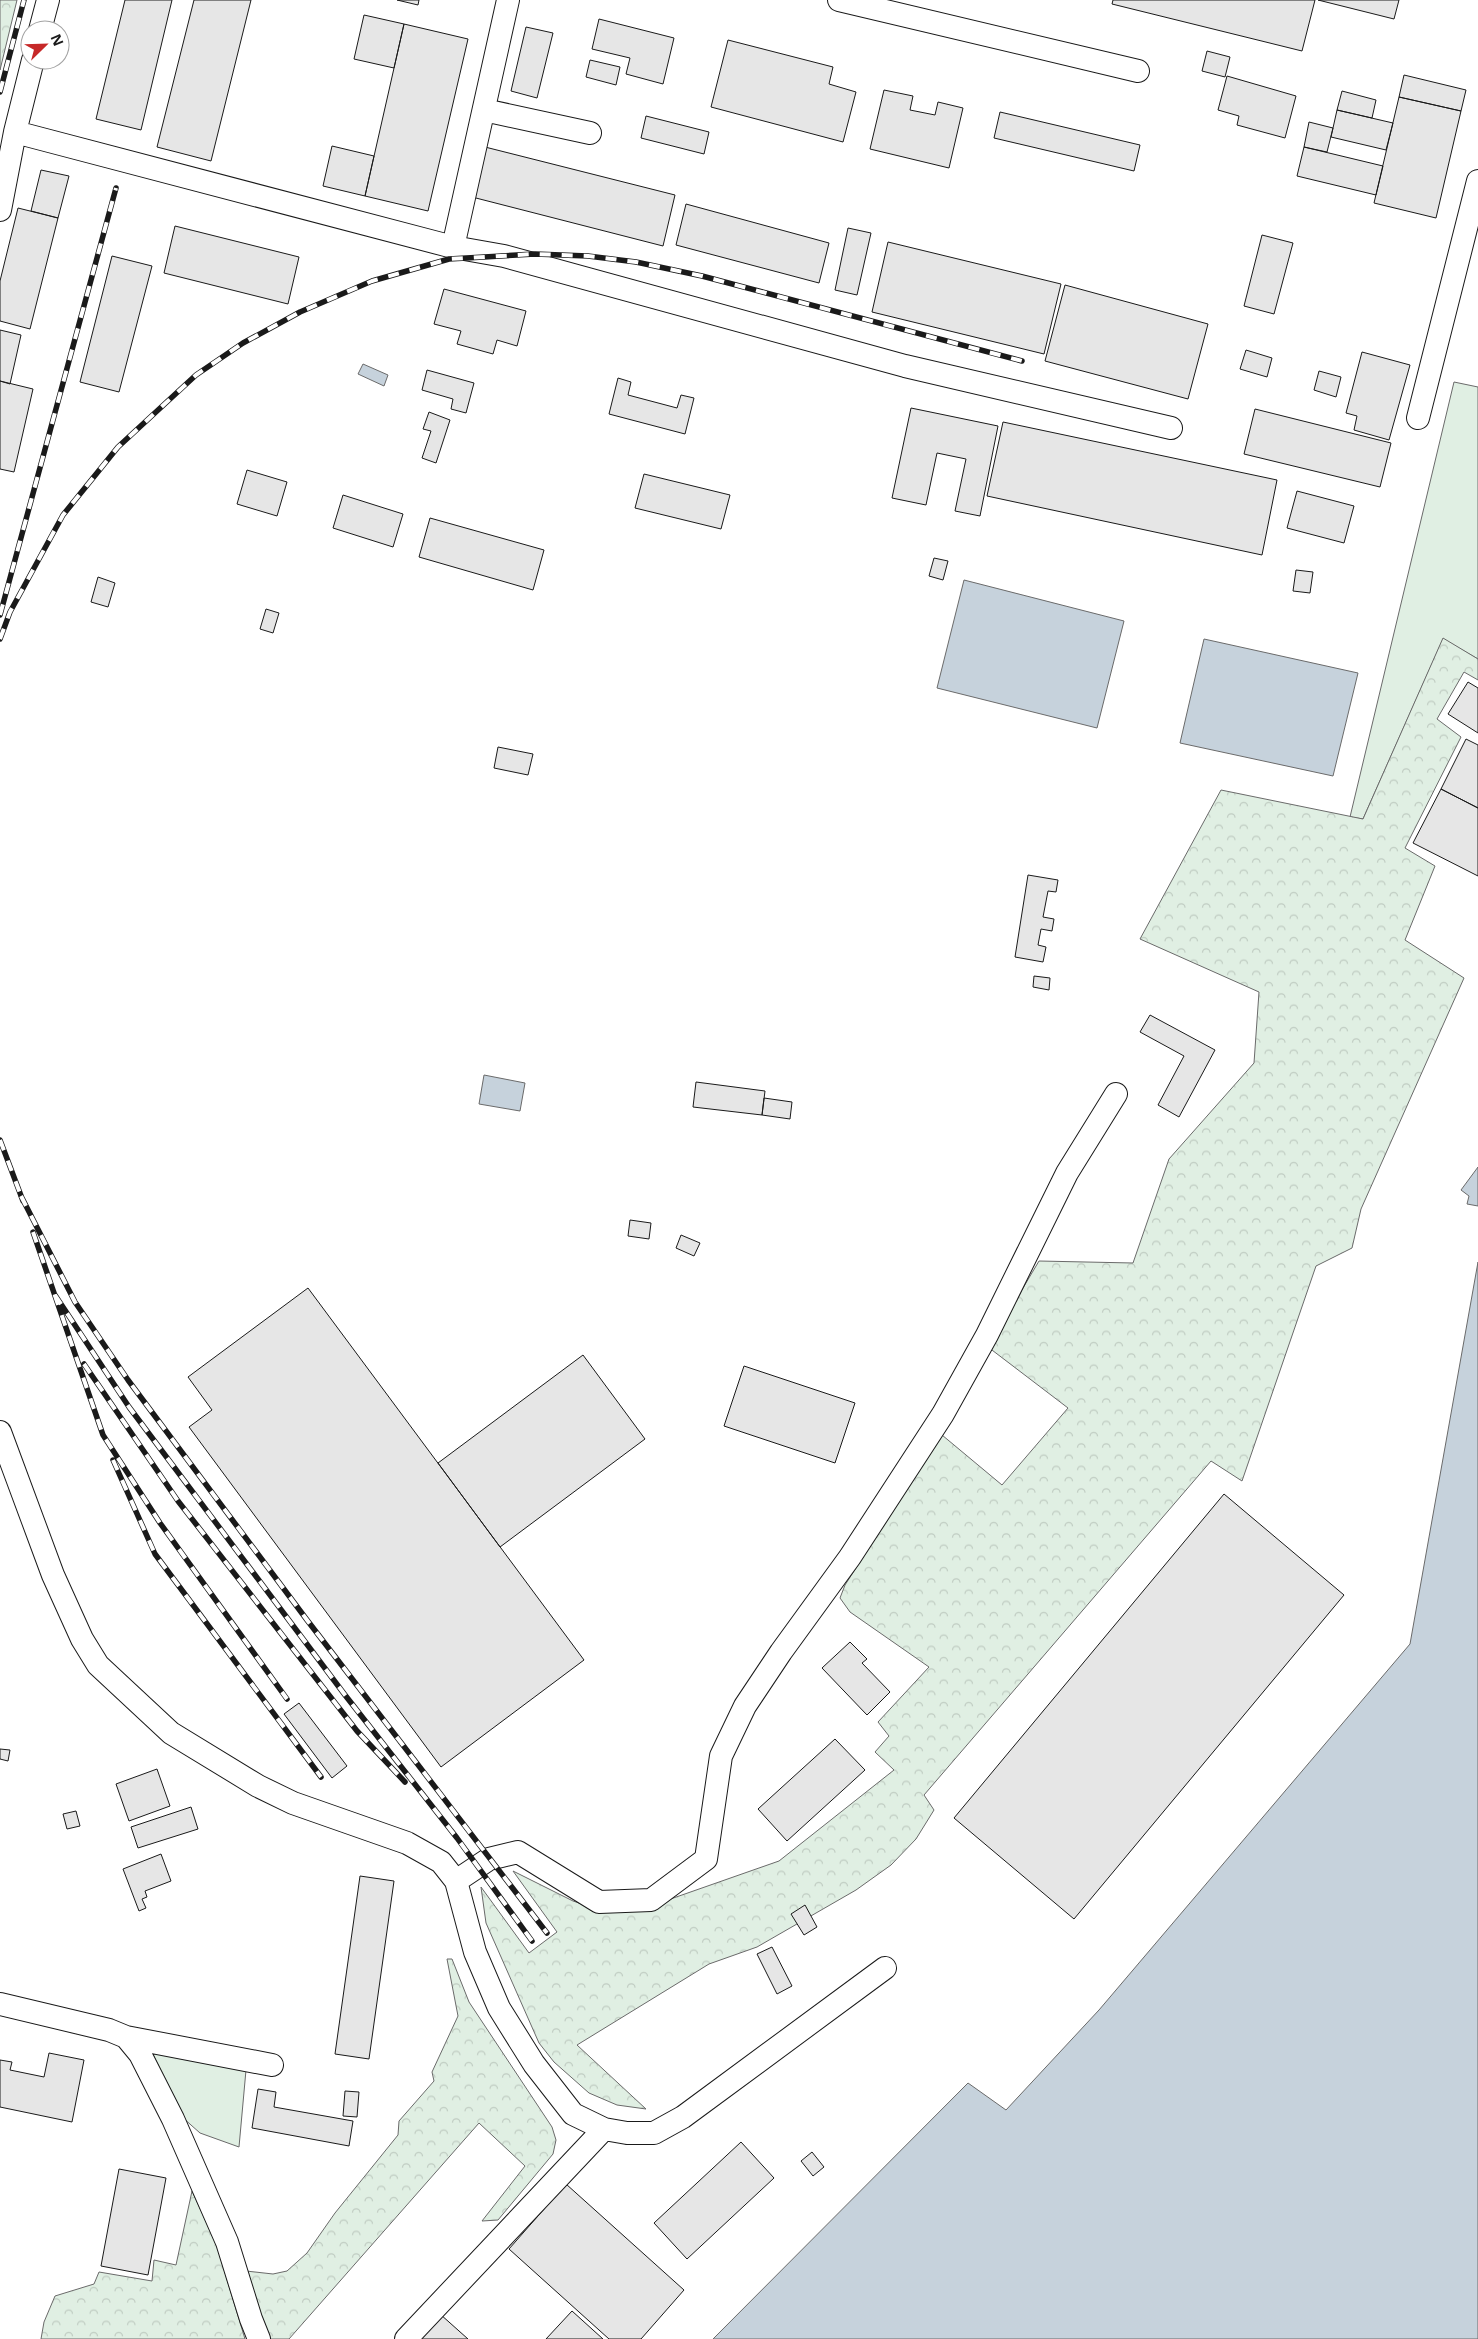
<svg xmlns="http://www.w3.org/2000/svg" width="1478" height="2339" font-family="'Noto Sans',sans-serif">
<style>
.green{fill:#e0efe3;stroke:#6a6a6a}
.forest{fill:url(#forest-crowns);stroke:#6a6a6a}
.water{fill:#c6d2dc;stroke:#6a6a6a}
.building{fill:#e6e6e6;stroke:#1a1a1a}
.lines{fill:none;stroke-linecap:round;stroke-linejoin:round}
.minor-casing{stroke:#1a1a1a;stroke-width:24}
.minor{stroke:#fff;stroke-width:22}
.rail-casing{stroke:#1a1a1a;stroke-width:5.5}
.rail{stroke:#fff;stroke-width:4;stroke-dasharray:11;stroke-linecap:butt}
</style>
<defs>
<pattern id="forest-crowns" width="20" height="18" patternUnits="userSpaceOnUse" patternTransform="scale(1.25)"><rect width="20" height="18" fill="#e0efe3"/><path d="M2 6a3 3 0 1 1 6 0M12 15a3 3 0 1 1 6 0" fill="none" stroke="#c0ccc2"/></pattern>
</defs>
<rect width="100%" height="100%" fill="#fff"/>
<path class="green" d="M1454,382L1478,387V659L1443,639L1363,819L1350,817Z
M151,2050L246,2070L239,2147L200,2133L182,2117Z"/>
<path class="forest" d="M0,0H17L0,70Z
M1443,638L1478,659V680L1464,672L1437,719L1461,737L1405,848L1435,866L1405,940L1464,978L1361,1209L1352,1248L1316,1266L1242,1481L1211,1461L924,1795L934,1810L916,1839L891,1865L856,1890L757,1947L709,1964L577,2045L646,2109L617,2105L589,2093L554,2062L539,2043L486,1923L481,1887L529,1953L557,1932L513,1871L573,1901L603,1911L642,1909L779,1861L894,1770L875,1752L889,1736L878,1722L929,1667L850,1612L840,1598L845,1585L942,1435L1002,1485L1068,1408L988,1347L1039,1261L1133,1263L1169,1159L1254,1063L1259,992L1140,939L1221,790L1363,819Z
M447,1959H452L469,2002L552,2127L556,2140L553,2154L498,2220L482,2221L525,2166L479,2123L289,2339H269L246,2271L273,2274L287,2271L307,2253L335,2213L398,2135L399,2121L434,2081L432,2072L458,2016Z
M192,2191L216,2243L245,2339H41L44,2322L55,2296L94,2284L99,2272L152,2281L154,2260L176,2265Z"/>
<path class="water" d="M363,364L388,375L384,386L358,374Z
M964,580L1124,621L1097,728L937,688Z
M1204,639L1358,673L1333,776L1180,743Z
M484,1075L525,1083L520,1111L479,1104Z
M1478,1167V1206L1467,1204L1469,1196L1461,1190Z
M1478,1262V2339H713L968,2083L1006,2110L1099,2010L1410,1644Z"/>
<path class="building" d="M125,0H172L141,130L96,119Z
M194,0H251L211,161L157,147Z
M397,0H419L418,5Z
M1113,0H1315L1302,51L1112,4Z
M1318,0H1399L1394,19Z
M364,15L404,24L394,68L354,59Z
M599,19L674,38L663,84L626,74L630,58L592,49Z
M404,24L468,39L428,211L365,196Z
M526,27L553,33L537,98L511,91Z
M728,40L833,67L829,84L856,92L843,142L711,107Z
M1207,51L1230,57L1225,77L1202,71Z
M590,60L620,67L616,85L586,77Z
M1404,75L1466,90L1461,111L1399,97Z
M1227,76L1296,96L1285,138L1237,125L1239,116L1218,110Z
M884,90L913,96L910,110L935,115L938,102L963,108L949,168L870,149Z
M1342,91L1376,100L1372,118L1337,110Z
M1399,97L1461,111L1436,218L1374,203Z
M1337,110L1393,123L1386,150L1331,137Z
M1000,112L1140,145L1134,171L994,138Z
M646,116L709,132L704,154L641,138Z
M1309,122L1333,128L1327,152L1304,147Z
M332,146L374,156L365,196L323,186Z
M485,147L675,195L663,246L472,197Z
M1304,147L1383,166L1376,195L1297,176Z
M41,170L69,176L58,218L31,211Z
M686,204L829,243L819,283L676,245Z
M18,208L58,218L30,329L0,321V281Z
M175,226L299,257L288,304L164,273Z
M848,228L871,233L857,295L835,290Z
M1262,235L1293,243L1274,314L1244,306Z
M888,242L1061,284L1044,354L872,312Z
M112,256L152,266L119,392L80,382Z
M1065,285L1208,324L1188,399L1045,361Z
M444,289L526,311L517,346L497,340L493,354L457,344L461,331L434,324Z
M0,330L21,335L10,384L0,381Z
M1246,350L1272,358L1267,377L1240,369Z
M1362,352L1410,365L1389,440L1354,430L1357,416L1346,413Z
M427,370L474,383L466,413L451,409L453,399L422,390Z
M1319,371L1341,377L1336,397L1314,390Z
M618,378L631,382L628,395L677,408L681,395L694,398L685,434L609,414Z
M0,381L33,389L14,472L0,469Z
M911,408L998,426L980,516L955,511L966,459L937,453L926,505L892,498Z
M1255,409L1391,443L1380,487L1244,454Z
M429,412L450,420L436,463L422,458L431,431L423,429Z
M1003,422L1277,480L1262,555L987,496Z
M247,470L287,482L277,516L237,504Z
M644,474L730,495L721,529L635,508Z
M1297,491L1354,506L1344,543L1287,528Z
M343,495L403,514L393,547L333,528Z
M430,518L544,550L533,590L419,557Z
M934,558L948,561L943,580L929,576Z
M1296,570L1313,572L1310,593L1293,591Z
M98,577L115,583L108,607L91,602Z
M266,609L279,613L273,633L260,629Z
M1468,682L1478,688V733L1448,714Z
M1466,739L1478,745V808L1441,789Z
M498,747L533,754L528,775L494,768Z
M1441,789L1478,808V876L1413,843Z
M1028,875L1058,880L1056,892L1048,891L1043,917L1054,919L1052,931L1041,929L1038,945L1046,947L1043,962L1015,957Z
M1034,976L1050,978L1049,990L1033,987Z
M1150,1015L1215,1050L1179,1117L1158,1105L1184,1056L1140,1032Z
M696,1082L765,1091L762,1115L693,1107Z
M764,1098L792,1102L790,1119L762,1115Z
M630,1220L651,1223L649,1239L628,1236Z
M681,1235L700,1243L694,1256L676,1248Z
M308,1288L584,1660L441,1767L189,1427L212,1410L188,1377Z
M583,1355L645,1439L500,1547L438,1463Z
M744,1366L855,1403L835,1463L724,1426Z
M1224,1494L1344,1595L1074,1919L954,1818Z
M850,1642L867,1659L862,1663L890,1692L867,1715L822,1668Z
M299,1703L347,1766L332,1778L284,1714Z
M835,1739L865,1770L787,1841L758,1809Z
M0,1749L10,1750L8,1761L0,1759Z
M157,1769L170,1806L129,1821L116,1784Z
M191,1807L198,1829L138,1848L131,1827Z
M76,1811L80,1826L67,1829L63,1814Z
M161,1854L171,1881L145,1891L147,1897L142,1899L146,1908L139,1911L123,1869Z
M360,1876L394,1881L369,2059L335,2054Z
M805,1905L817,1927L804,1935L791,1914Z
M772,1947L792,1986L777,1994L757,1954Z
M49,2053L84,2060L72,2122L0,2107V2060L12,2062L10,2070L44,2077Z
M258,2089L276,2092L274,2107L353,2121L349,2146L252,2128Z
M345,2091L359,2092L357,2117L343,2116Z
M741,2142L774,2178L687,2259L654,2223Z
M812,2152L824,2167L813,2176L801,2161Z
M119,2169L166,2178L148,2275L101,2266Z
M566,2184L684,2290L641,2339H609L509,2249Z
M572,2311L603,2339H546Z
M440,2314L468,2339H418Z"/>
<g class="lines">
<g class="minor-casing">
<path id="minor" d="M508,0L453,247L504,256L905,366L1171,428
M839,0L1138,71
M40,30L48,0
M484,110L590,133
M15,132L453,247
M0,210L15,132L33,60
M1418,418L1478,181
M0,1432L53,1575L82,1639L98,1665L171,1733L258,1786L293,1803L407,1843L441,1862L456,1881L475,1952L499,2008L534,2064L573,2114L604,2129L627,2133H654L683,2117L885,1968
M456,1881L489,1859L518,1852L599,1902L651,1900L706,1859L721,1756L745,1706L781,1652L850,1557L943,1414L987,1335L1067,1173L1116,1094
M0,2004L109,2030L126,2037L140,2054L173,2119L227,2242L251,2319L259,2339
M126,2037L272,2065
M406,2339L604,2129"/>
</g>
<use href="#minor" class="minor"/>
<g class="rail-casing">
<path id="rail" d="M0,92L24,0
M0,615L116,188
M0,639L10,612L63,515L118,447L196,375L243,343L300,312L372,281L449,259L535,254L588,256L636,262L702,276L1022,361
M0,1140L23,1201
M21,1196L75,1302L128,1380L307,1620L547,1933
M33,1232L103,1435L160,1523L287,1699
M55,1295L129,1407L345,1695L457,1838L532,1941
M84,1364L178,1501L357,1731L405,1782
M113,1460L155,1554L321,1777"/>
</g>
<use href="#rail" class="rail"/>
</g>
<g transform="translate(45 45) rotate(67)"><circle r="24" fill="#ffffff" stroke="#a3a3a3"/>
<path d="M0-4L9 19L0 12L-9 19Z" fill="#c62828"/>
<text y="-8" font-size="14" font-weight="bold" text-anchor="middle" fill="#1a1a1a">N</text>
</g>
</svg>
